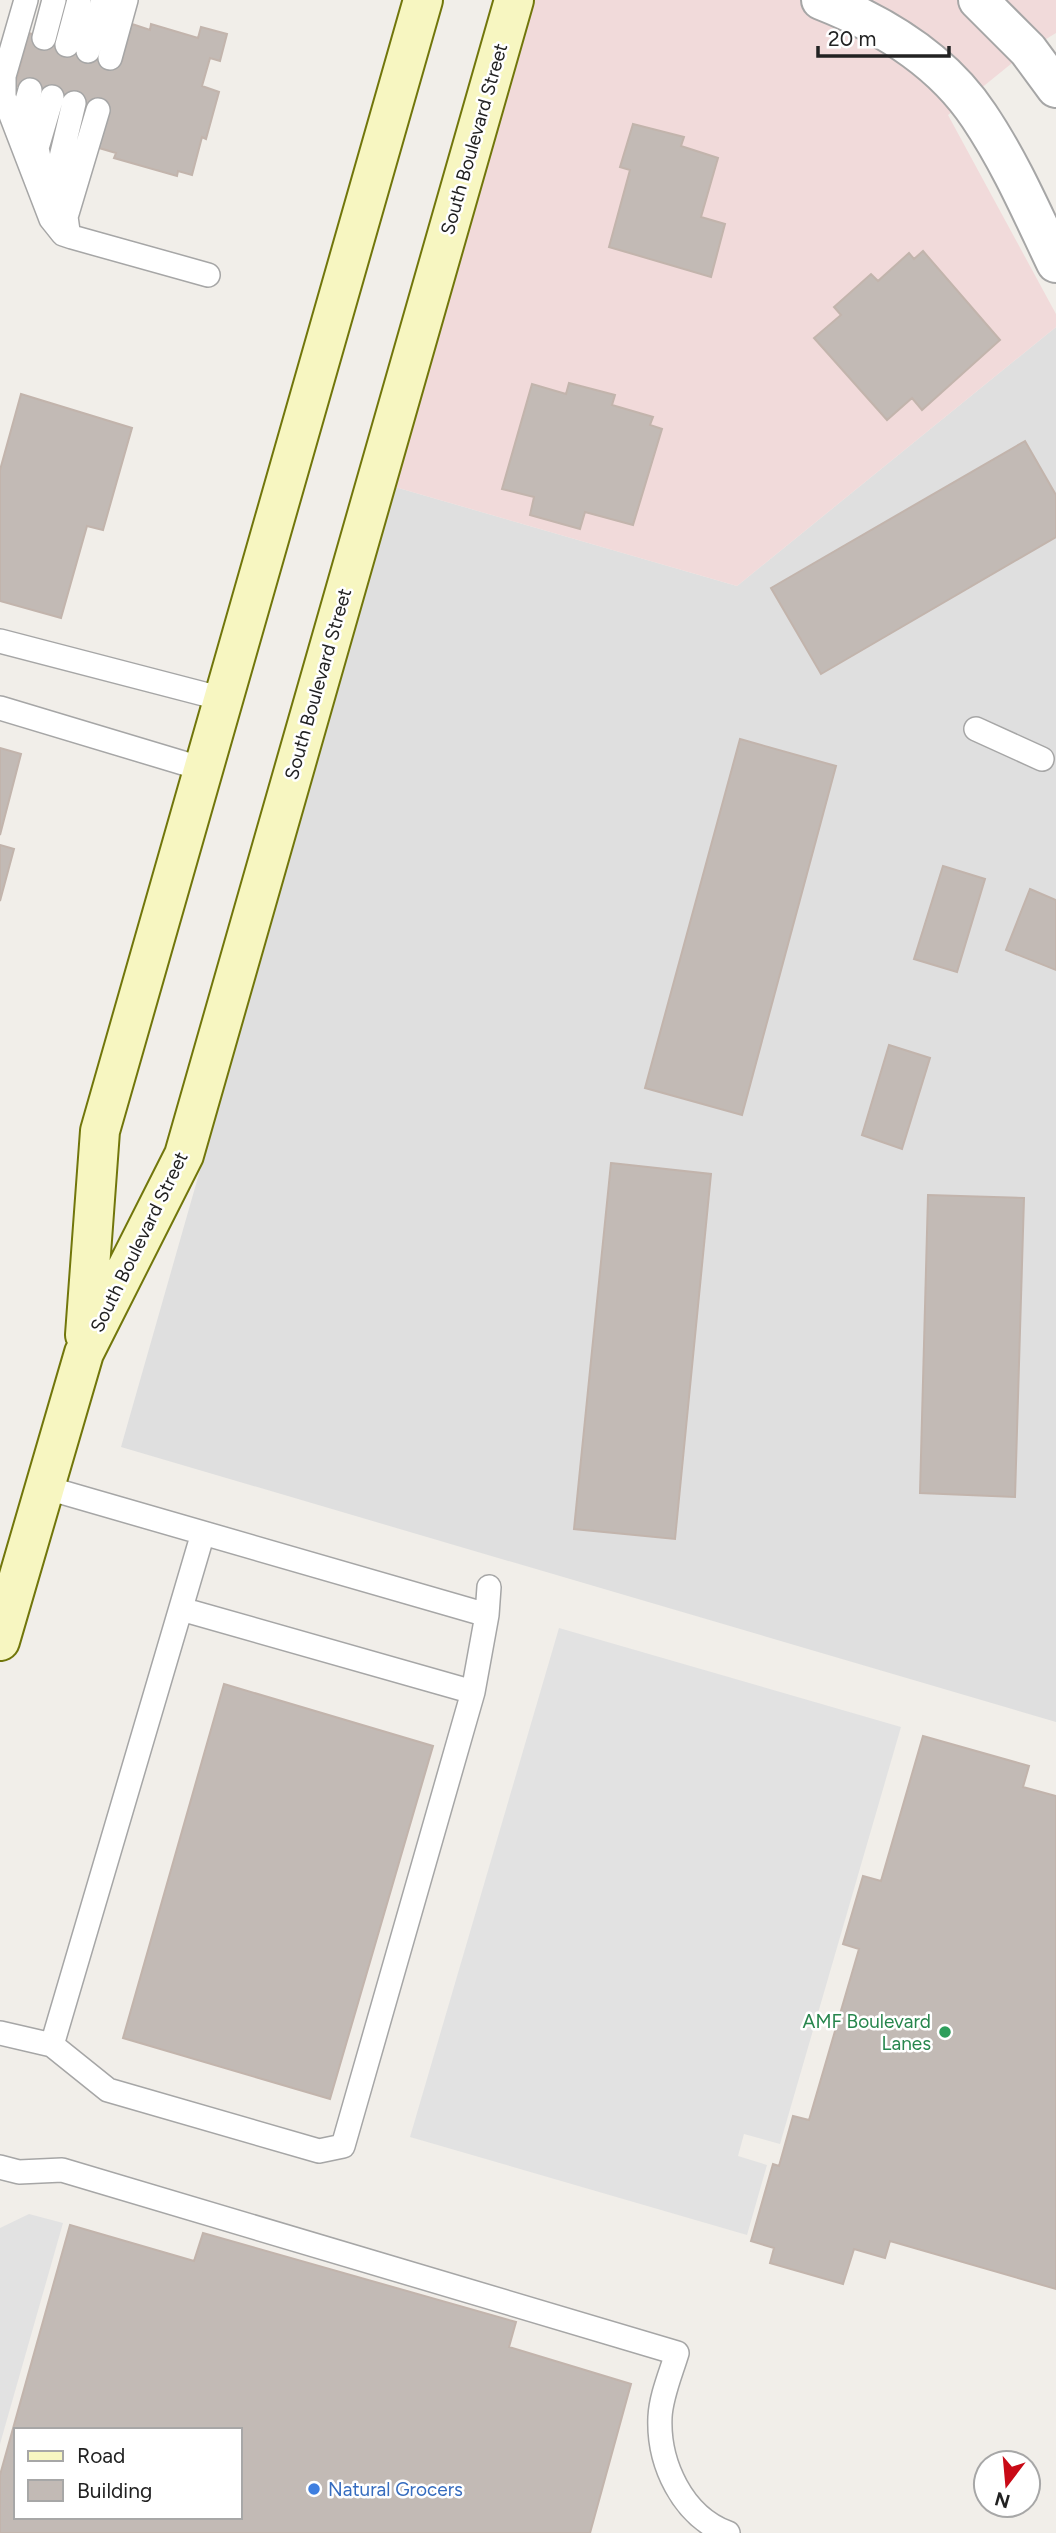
<svg xmlns="http://www.w3.org/2000/svg" width="1056" height="2533" font-family="Figtree,sans-serif">
<style>
.residential{fill:#dfdfdf}
.commercial{fill:#f1dada}
.parking{fill:#e2e2e2}
.building{fill:#c2bab5;stroke:#c2b4ac;stroke-width:2;fill-rule:evenodd}
.lines{fill:none;stroke-linecap:round;stroke-linejoin:round}
.service-casing{stroke:#a6a6a6;stroke-width:26}
.minor-casing{stroke:#a6a6a6;stroke-width:42}
.secondary-casing{stroke:#71760b;stroke-width:42}
.service{stroke:#fff;stroke-width:23}
.minor{stroke:#fff;stroke-width:38}
.secondary{stroke:#f7f6c1;stroke-width:38}
.leisure-dot{fill:#2e9e5b;stroke:#fff;stroke-width:2.5}
.shop-dot{fill:#3f7fe0;stroke:#fff;stroke-width:2.5}
.labels{text-anchor:middle;dominant-baseline:central;stroke-width:5;stroke-linejoin:round;paint-order:stroke}
.street-label{font-size:19px;fill:#222;stroke:#fff}
.leisure-label{font-size:19px;fill:#27864d;stroke:#fff;text-anchor:end}
.shop-label{font-size:19px;fill:#366cbe;stroke:#fff;text-anchor:start}
</style>
<rect width="100%" height="100%" fill="#f1eee9"/>
<path class="residential" d="M1056,327V1722L121,1447L395,487L737,586Z"/>
<path class="commercial" d="M535,0H1056V33L1028,50L948,115L1056,314V327L737,586L395,487Z"/>
<path class="parking" d="M559,1628L901,1727L780,2144L744,2134L738,2156L767,2165L747,2235L410,2137Z
M29,2214L63,2223L0,2444V2228Z"/>
<path class="building" d="M132,24L150,30L151,24L198,38L201,27L227,34L220,61L210,58L202,86L219,92L206,139L202,137L192,175L178,171L177,176L114,158L116,153L99,148L108,113L15,85L29,33L122,61Z
M633,124L684,137L681,146L718,158L701,217L725,224L711,277L609,247L630,170L620,167Z
M923,251L1000,340L922,410L912,398L887,420L814,338L841,315L834,307L871,274L878,281L909,253L914,259Z
M569,383L615,395L612,405L653,417L650,425L662,429L633,525L585,512L580,529L530,515L534,497L502,489L532,384L566,394Z
M21,394L132,428L103,530L87,526L61,618L0,601V470Z
M1025,441L1056,495V537L821,674L771,588Z
M740,739L836,766L742,1115L645,1088Z
M0,748L21,754L0,835Z
M0,845L14,849L0,901Z
M943,866L985,879L957,972L914,959Z
M1030,889L1056,900V970L1006,950Z
M889,1045L930,1058L902,1149L862,1135Z
M611,1163L711,1174L675,1539L574,1529Z
M928,1195L1024,1198L1015,1497L920,1493Z
M224,1684L433,1746L330,2099L123,2038Z
M923,1736L1029,1766L1023,1787L1056,1796V2289L890,2241L885,2258L854,2249L843,2284L770,2263L774,2248L751,2241L773,2164L779,2166L793,2116L809,2120L859,1949L843,1944L863,1876L881,1881Z
M70,2225L194,2261L203,2233L516,2322L509,2347L631,2384L590,2533H0V2475ZM16,2430H240V2517H16Z"/>
<g class="lines">
<g class="service-casing">
<path id="service" d="M26,0L4,76V97L51,219L63,234L72,237L208,275
M44,38L54,0
M67,45L79,0
M88,51L103,0
M110,58L126,0
M23,135L20,125L30,90
M42,172L37,148L52,97
M57,213L53,191L74,103
M68,231L66,217L98,110
M0,641L223,699
M0,708L203,769
M976,729L1042,759
M181,1609L473,1692
M487,1615L489,1587
M0,2033L52,2045L108,2090L319,2151L343,2146L473,1692L487,1615L44,1487
M52,2045L203,1533
M0,2167L19,2172L62,2170L677,2353C671,2373 661,2396 660,2417C658,2463 682,2516 728,2533"/>
</g>
<g class="minor-casing">
<path id="minor" d="M821,0C882,24 942,60 979,116C1010,162 1032,213 1056,263
M978,0L1028,50L1056,88"/>
</g>
<g class="secondary-casing">
<path id="secondary" d="M85,1335L100,1131L423,0
M0,1641L84,1353L184,1155L514,0"/>
</g>
<use href="#service" class="service"/>
<use href="#minor" class="minor"/>
<use href="#secondary" class="secondary"/>
</g>
<circle class="leisure-dot" cx="945" cy="2032" r="7"/>
<circle class="shop-dot" cx="314" cy="2489" r="7"/>
<g class="labels">
<g class="street-label">
<text transform="translate(474 139) rotate(-74)">South Boulevard Street</text>
<text transform="translate(318 684) rotate(-74)">South Boulevard Street</text>
<text transform="translate(139 1242) rotate(-64)">South Boulevard Street</text>
</g>
<g class="leisure-label">
<text x="931" y="2021">AMF Boulevard<tspan x="931" dy="22">Lanes</tspan></text>
</g>
<g class="shop-label">
<text x="328" y="2489">Natural Grocers</text>
</g>
</g>
<rect x="14" y="2428" width="228" height="91" fill="#ffffff" stroke="#a7a7a7" stroke-width="2"/>
<rect x="28" y="2451" width="35" height="10" fill="#f7f6c1" stroke="#a7a7a7" stroke-width="2"/>
<text x="77" y="2463" font-size="21" fill="#222222">Road</text>
<rect x="28" y="2480" width="35" height="21" fill="#c2bab5" stroke="#a7a7a7" stroke-width="2"/>
<text x="77" y="2498" font-size="21" fill="#222222">Building</text>
<g transform="translate(1007 2484) rotate(196)"><circle r="33" fill="#ffffff" stroke="#a7a7a7" stroke-width="2"/>
<path d="M0-5L12 26L0 18L-12 26Z" fill="#c90a16"/>
<text y="-10" font-size="19" font-weight="bold" text-anchor="middle" fill="#222222">N</text>
</g>
<path d="M818 46v10h131v-10" fill="none" stroke="#222222" stroke-width="3.5"/>
<text x="828" y="46" font-size="21" fill="#222222" stroke="#ffffff" stroke-width="5" paint-order="stroke">20 m</text>
</svg>
